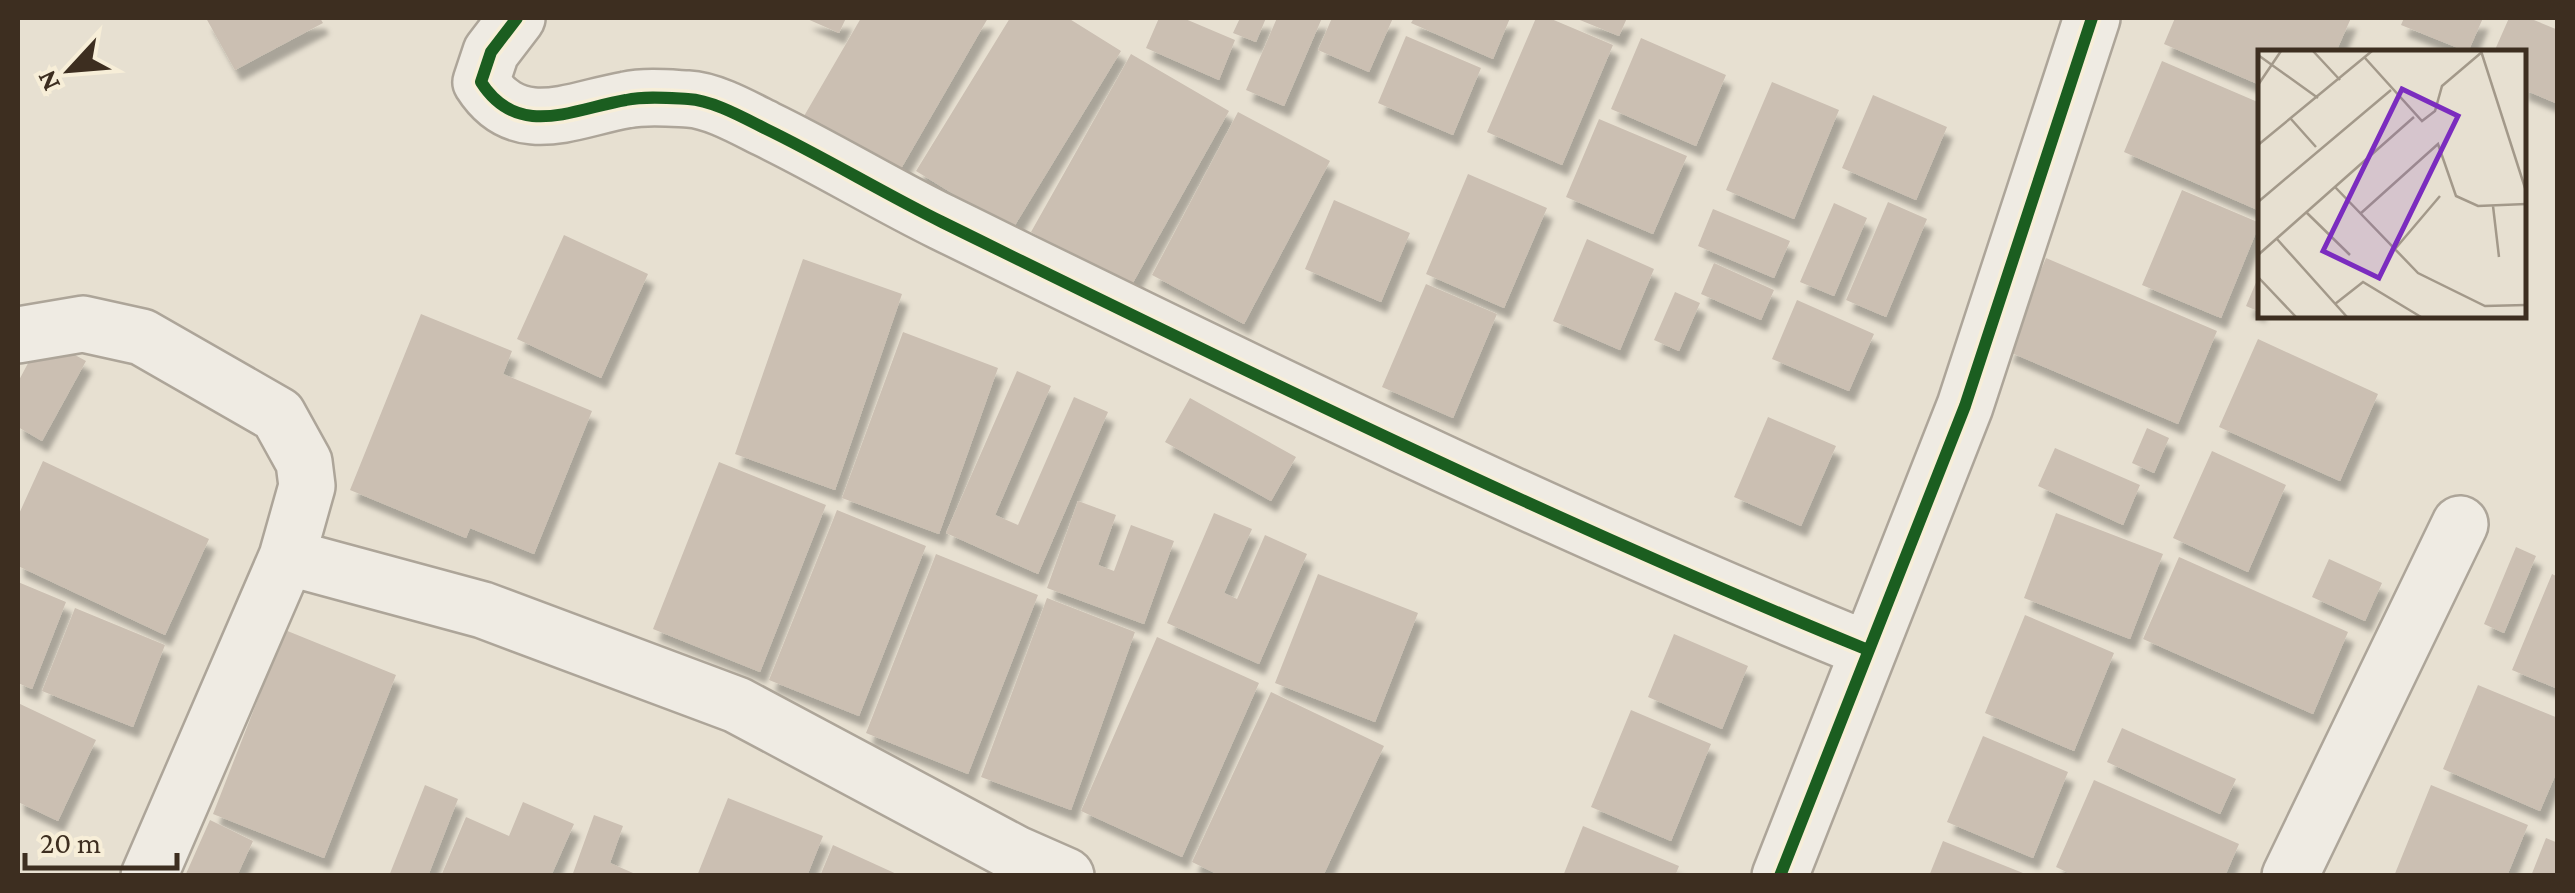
<svg xmlns="http://www.w3.org/2000/svg" width="2575" height="893" font-family="'Crimson Pro',serif">
<style>
.building{fill:#cbbfb2;filter:url(#shadow)}
.lines{fill:none;stroke-linecap:round;stroke-linejoin:round}
.minor-casing{stroke:#ada599;stroke-width:60}
.minor{stroke:#efebe3;stroke-width:55}
.cycleway-casing{stroke:#f7eed8;stroke-width:19}
.cycleway{stroke:#1b5e20;stroke-width:12}
.inset-road{fill:none;stroke:#a3998a;stroke-width:2.5}
.view{fill:#7b2cbf;fill-opacity:0.15;stroke:#7b2cbf;stroke-width:5}
.inset-edge{fill:none;stroke:#3d2e20;stroke-width:5}
</style>
<defs>
<filter id="shadow"><feDropShadow dx="6" dy="11" stdDeviation="2.5" flood-color="#0004"/></filter>
</defs>
<rect width="100%" height="100%" fill="#e7e0d1"/>
<path class="building" d="M206,18H320L323,23L235,70Z
M805,18H846L839,33Z
M861,18H988L895,179L800,123Z
M1010,18H1068L1121,51L1012,230L916,171Z
M1159,18H1183L1235,40L1219,80L1146,48Z
M1240,18H1266L1256,42L1233,33Z
M1277,18H1322L1284,106L1246,90Z
M1332,18H1393L1369,72L1318,50Z
M1414,18H1510L1493,59L1411,23Z
M1536,18H1549L1613,45L1562,165L1487,132Z
M1575,18H1627L1619,36Z
M2175,18H2351L2336,52H2260V85L2164,44Z
M2404,18H2483L2468,52L2401,25Z
M2509,18H2529L2558,30V104L2522,89V52H2494Z
M1406,36L1481,68L1453,135L1378,103Z
M1641,38L1726,75L1696,146L1611,109Z
M1131,54L1229,111L1130,288L1031,232Z
M2162,61L2260,103V211L2124,152Z
M1772,82L1839,110L1794,219L1726,190Z
M1873,95L1947,127L1916,200L1842,168Z
M1238,112L1330,161L1244,324L1152,275Z
M1599,119L1687,156L1653,234L1566,197Z
M1468,174L1547,208L1504,308L1426,274Z
M2182,190L2260,223L2221,318L2142,285Z
M1334,200L1410,233L1381,302L1305,269Z
M1888,202L1927,219L1886,317L1846,300Z
M1834,203L1867,218L1834,296L1800,282Z
M1713,209L1790,241L1774,278L1698,246Z
M564,235L648,274L601,378L517,339Z
M1587,239L1654,269L1620,350L1553,321Z
M2046,258L2217,331L2178,424L2007,351Z
M803,259L902,294L835,490L735,454Z
M1714,263L1774,290L1761,320L1701,294Z
M2260,273V312L2246,306Z
M1426,284L1497,314L1453,418L1382,387Z
M1675,292L1700,303L1679,351L1654,340Z
M1797,300L1874,334L1849,391L1772,359Z
M421,314L512,351L503,374L592,411L534,554L470,528L466,538L350,490Z
M903,332L998,368L939,534L842,498Z
M42,337L86,361L42,441L18,427V382Z
M2258,339L2378,394L2340,481L2219,427Z
M1017,371L1051,386L995,515L1018,525L1074,397L1108,412L1038,574L946,533Z
M1190,398L1296,457L1271,501L1165,442Z
M1768,417L1836,446L1801,526L1734,497Z
M2147,428L2169,438L2154,473L2132,463Z
M2055,448L2140,485L2123,525L2038,486Z
M2212,451L2286,485L2248,572L2173,538Z
M43,461L209,539L165,635L18,566V516Z
M719,462L826,505L760,672L653,629Z
M1078,501L1116,515L1098,565L1114,571L1131,525L1174,541L1144,624L1047,588Z
M837,510L926,546L859,716L769,680Z
M1214,513L1252,529L1224,593L1237,599L1265,535L1307,554L1259,664L1167,623Z
M2056,513L2163,554L2130,639L2024,598Z
M2516,547L2536,556L2504,633L2484,624Z
M936,554L1038,595L968,774L866,733Z
M2179,557L2348,632L2313,714L2143,639Z
M2329,559L2382,583L2365,621L2312,597Z
M1318,574L1418,613L1375,722L1275,683Z
M2552,574L2558,577V689L2512,670Z
M18,582L66,602L32,689L18,683Z
M1047,598L1135,632L1071,810L981,777Z
M75,608L165,645L133,727L42,691Z
M2025,615L2114,653L2074,751L1985,713Z
M285,630L396,675L324,858L213,814Z
M1674,634L1748,666L1722,729L1648,697Z
M1157,637L1259,683L1182,857L1081,811Z
M2478,685L2558,718V769L2540,811L2443,769Z
M1271,692L1384,746L1323,876H1221L1192,862Z
M18,703L96,740L58,821L18,802Z
M1631,710L1711,744L1671,841L1591,807Z
M2122,728L2236,779L2220,814L2107,762Z
M1983,736L2068,772L2033,858L1947,822Z
M2094,780L2239,844L2225,876H2075L2056,867Z
M425,785L458,799L428,876H389Z
M2431,785L2528,825L2507,876H2394Z
M728,798L823,836L807,876H697Z
M523,802L574,824L551,876H441L466,817L509,836Z
M594,815L623,826L610,863L640,876H572Z
M210,820L253,841L237,876H185Z
M1583,826L1679,866L1675,876H1563Z
M2546,838L2558,843V876H2531Z
M1943,841L2028,875V876H1929Z
M833,845L901,876H820Z"/>
<g class="lines">
<g class="minor-casing">
<path id="minor" d="M517,18L491,52L481,82C518,140 573,109 626,100C645,96 668,98 688,99C712,100 744,118 766,129C826,158 883,193 942,222C1247,372 1554,522 1868,650
M18,335L83,324L142,337L278,415L304,462L307,486L287,557L149,876
M287,557L483,610L737,705L1016,854L1066,876
M1780,876L1965,406L2092,18
M2290,876L2460,524"/>
</g>
<use href="#minor" class="minor"/>
<g class="cycleway-casing">
<path id="cycleway" d="M517,18L491,52L481,82C518,140 573,109 626,100C645,96 668,98 688,99C712,100 744,118 766,129C826,158 883,193 942,222C1247,372 1554,522 1868,650
M1780,876L1965,406L2092,18"/>
</g>
<use href="#cycleway" class="cycleway"/>
</g>
<g transform="translate(2258 50)">
<rect width="268" height="268" fill="#e7e0d1"/>
<path class="inset-road" d="M55,1L82,30M223,1L268,141M0,5L60,48M107,8L164,71L177,61L184,36L224,2M0,35L23,1M33,69L58,97M0,95L114,1M77,137L160,223L227,256L268,255M0,152L133,40M235,156L241,207M48,162L92,205M102,164L180,94L198,146L220,156L268,154M19,189L89,267M137,199L182,146M0,205L156,67M0,227L38,267M77,254L105,232L163,267"/>
<path class="view" d="M144,39L200,66L121,228L65,201Z"/>
<rect width="268" height="268" class="inset-edge"/>
</g>
<rect width="2575" height="893" fill="none" stroke="#3d2e20" stroke-width="40"/>
<g transform="translate(70 70) rotate(244)" stroke="#f7eed8" stroke-width="8" paint-order="stroke">
<path d="M0-8L18 38L0 25L-18 38Z" fill="#3d2e20"/>
<text y="-15" font-size="28" font-weight="bold" text-anchor="middle" fill="#3d2e20">N</text>
</g>
<path d="M25 853v15h152v-15" fill="none" stroke="#3d2e20" stroke-width="5"/>
<text x="40" y="853" font-size="30" fill="#3d2e20" stroke="#f7eed8" stroke-width="8" paint-order="stroke">20 m</text>
</svg>
